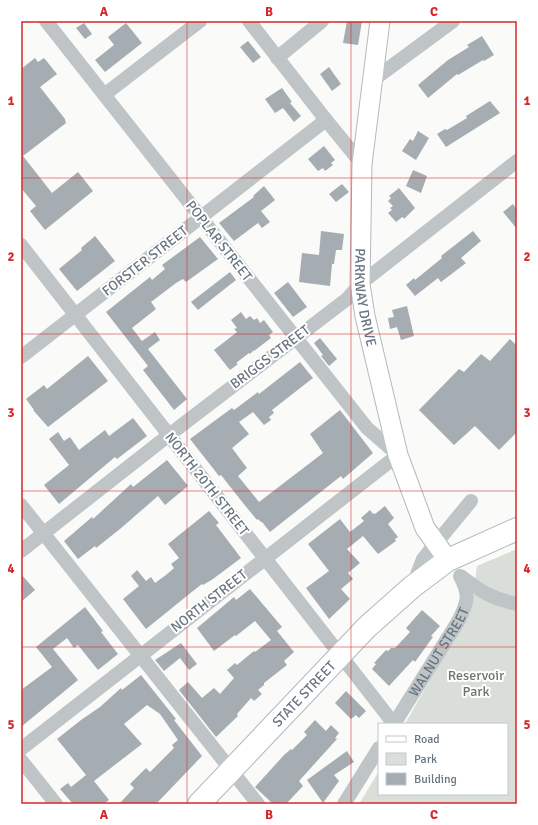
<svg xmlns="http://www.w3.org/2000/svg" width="538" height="825" font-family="Signika,sans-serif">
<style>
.green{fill:#daded8}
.building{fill:#a5acb2}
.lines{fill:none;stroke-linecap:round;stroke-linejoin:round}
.secondary-casing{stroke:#b4b9be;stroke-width:21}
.primary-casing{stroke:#b3b8bc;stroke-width:24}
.street{stroke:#bfc4c7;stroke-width:14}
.secondary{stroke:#fff;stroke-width:19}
.primary{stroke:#fff;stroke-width:22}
.grid{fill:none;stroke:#d62828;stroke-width:1;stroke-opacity:0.55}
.labels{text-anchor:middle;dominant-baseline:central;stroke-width:4;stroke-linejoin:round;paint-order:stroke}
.street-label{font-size:14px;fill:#677580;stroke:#fff}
.park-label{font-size:14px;fill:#697866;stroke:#fff}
.neatline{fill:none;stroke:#d62828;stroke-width:1.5}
.grid-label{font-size:13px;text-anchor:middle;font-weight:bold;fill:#d62828}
</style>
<rect width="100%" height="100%" fill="#fafaf8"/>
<path class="green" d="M517,549V804H359L379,771V794H507V724H405L472,605L477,566Z"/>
<path class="building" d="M347,21H362L358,45L343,43Z
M84,23L92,34L85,39L76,28Z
M126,23L142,43L105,72L95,60L114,45L108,37Z
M482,36L494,55L484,61L483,60L458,75L457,74L428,98L418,85L448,60L469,47L467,45Z
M248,41L261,57L253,63L240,47Z
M35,58L38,62L44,58L57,74L40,87L65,119V120L66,123L23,156L52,193L78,172L93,191L45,230L30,211L36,206L21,188V69Z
M329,67L341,84L332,91L320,74Z
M282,88L292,102L290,103L301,116L294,122L283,108L275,113L265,99Z
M490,101L500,113L446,147L437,134L445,129L447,130L467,118L466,116Z
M418,131L429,138L416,160L402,151L410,139L413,141Z
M324,146L335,160L331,163L333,165L325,171L323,168L318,171L308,159Z
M413,170L427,176L421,193L406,186Z
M342,184L349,192L336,202L329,194Z
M264,186L275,200L261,211L270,222L262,228L258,223L234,241L219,223L254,197L253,196Z
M399,188L415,208L404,219L403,217L401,218L396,222L388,213L392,210L390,208L393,206L388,201L391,198L389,196Z
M513,204L517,210V229L503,212Z
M321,231L344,234L342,250H336L334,264H332L330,286L299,282L302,253L319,255Z
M473,231L481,241L461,258L466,263L441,282L438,278L415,296L406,285L414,278L415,280L442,258L441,256Z
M95,236L115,261L77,291L59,269L82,250L81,248Z
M200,237L218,259L186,282L183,279L176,283L151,302L156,309L132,328L142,341L155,332L160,340L148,349L187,399L174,410L143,370L148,366L106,312L150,277L152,280L165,269L162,265Z
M230,272L236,280L198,310L191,302Z
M288,282L307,307L293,317L274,293Z
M407,306L414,336L401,340L397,327L390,329L388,318L394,317L392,310Z
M241,312L246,319L250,316L254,320L257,318L260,323L264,320L273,332L269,335L271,338L254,351V350L250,354L249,353L236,363L238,364L230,370L214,350L237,332L234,329L237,328L231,320Z
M320,338L337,359L329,366L321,356L323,355L314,343Z
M510,339L517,346V432L499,450L475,426L454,445L419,410L459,369L464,372L481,354L490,361Z
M88,356L108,381L48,427L33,410H34L26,399L44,385L47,389Z
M300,362L313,378L272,410L274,413L269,417L271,420L264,425L253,412L239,422L249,434L232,448L247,468L238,476L259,502L323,453L310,434L340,410L373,453L343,479L341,476L270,532L262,522H261L258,519L257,520L243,503L221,475L219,476L190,439L232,408L234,410L258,392L259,394Z
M133,418L147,436L117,459L115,457L59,504L44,485L69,465L49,439L58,432L64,441L70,437L79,450L105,430L109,436Z
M167,460L188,486L165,505L158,496L120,529L96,548L95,546L78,559L64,541L92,517L93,519L131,484L133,487Z
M385,506L394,518L388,524L398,537L395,539L396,541L378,554L363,536L347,549L360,563L348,573L353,579L341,589L350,599L329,619L306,588L329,571L308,544L340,519L350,532L364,521L361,518L370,510L373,514L374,513L375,514Z
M209,511L219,523L216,525L241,558L213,579L203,585L202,584L193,591L146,629L123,599L139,586L131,576L137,570L146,581L151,577L155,583L166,575L174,568L171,564L179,558L168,544Z
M21,574L35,590L21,602Z
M250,589L282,627L277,631L294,652L284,661L287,665L264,683V685L258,690L262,694L254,701L251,698L237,714L238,716L216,737L179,690L188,682L202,698L214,688L220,694L234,678L227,670L235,663L237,665L254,651L255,652L271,640L255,621L236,636L235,635L214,651L197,628L234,597L236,600Z
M85,607L103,631L101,632L118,654L98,670L78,645L74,648L67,638L53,649L78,680L21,727V690L52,667L36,647Z
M422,610L440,626L431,636L433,637L415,662L413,660L389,686L372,669L376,664L374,663L386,650L388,651L391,648H395L410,632L406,628Z
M181,643L197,664L189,670L180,658L164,671L155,660Z
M141,675L176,719L174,720L202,756L156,804H119L134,788L130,784L146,768L150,772L174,748L172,745L178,740L160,714L147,705L124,724L142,744L94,781L109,800L104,804H73L60,789L68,783L71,787L86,775L57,739L81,720L100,707L121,688L122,690Z
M346,691L366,711L359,718L356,715L351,719L335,703Z
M315,720L326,731L331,725L339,733L335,738L337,739L299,781L303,786L286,804H273L255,787L284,755L291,749L292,750L307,735L304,732Z
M347,751L354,762L334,775L339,781L323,803L307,780Z"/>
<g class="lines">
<g class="secondary-casing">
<g id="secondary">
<path id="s2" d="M380,21L362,164L360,284L365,316L398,455L425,528L448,560"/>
</g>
</g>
<g class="primary-casing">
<g id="primary">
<path id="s3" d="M199,804L367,627L412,587L448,560L517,529"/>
</g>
</g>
<g class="street">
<path d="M249,21L326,120L362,164"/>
<path d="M277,58L322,21"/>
<path d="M373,80L453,21"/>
<path d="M104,95L200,21"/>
<path d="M21,245L394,724"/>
<path d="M21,357L326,120"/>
<path d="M21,505L258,804"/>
<path d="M21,551L169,435L347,299L360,284L517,161"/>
<path d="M462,577C483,593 491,598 517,604"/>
<path d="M413,585L423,559L471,501"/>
<path id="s1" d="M394,724L459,620C468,601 470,595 460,576"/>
<path d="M21,749L398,455L367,428L46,21"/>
<path d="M21,760L56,804"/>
<path d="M344,804L379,748"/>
</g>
<use href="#secondary" class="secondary"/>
<use href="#primary" class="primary"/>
</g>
<path class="grid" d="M187,21V804M351,21V804M21,178H517M21,334H517M21,491H517M21,647H517"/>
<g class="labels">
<g class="street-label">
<text transform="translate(219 241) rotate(52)">POPLAR STREET</text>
<text transform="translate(145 261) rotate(-38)">FORSTER STREET</text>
<text stroke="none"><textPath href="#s2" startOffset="278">PARKWAY DRIVE</textPath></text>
<text transform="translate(270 357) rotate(-37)">BRIGGS STREET</text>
<text transform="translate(207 484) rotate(52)">NORTH 20TH STREET</text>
<text transform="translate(209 601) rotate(-38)">NORTH STREET</text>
<text stroke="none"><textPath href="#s1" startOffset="85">WALNUT STREET</textPath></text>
<text stroke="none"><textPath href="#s3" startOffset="152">STATE STREET</textPath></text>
</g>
<g class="park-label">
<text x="476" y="675">Reservoir<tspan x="476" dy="16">Park</tspan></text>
</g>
</g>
<rect width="538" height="825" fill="none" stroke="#ffffff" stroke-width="44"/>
<rect x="378" y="723" width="130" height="72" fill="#ffffff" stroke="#c2c8cc"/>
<rect x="386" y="736" width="20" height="6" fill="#ffffff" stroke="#c2c8cc"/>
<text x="414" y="743" font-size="12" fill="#677580">Road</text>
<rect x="386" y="753" width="20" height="12" fill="#daded8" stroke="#c2c8cc"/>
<text x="414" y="763" font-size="12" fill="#677580">Park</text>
<rect x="386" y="773" width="20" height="12" fill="#a5acb2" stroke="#c2c8cc"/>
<text x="414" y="783" font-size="12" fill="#677580">Building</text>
<rect x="22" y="22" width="494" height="781" class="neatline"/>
<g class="grid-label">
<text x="104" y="16">A</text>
<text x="269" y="16">B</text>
<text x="434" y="16">C</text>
<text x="11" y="105">1</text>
<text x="527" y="105">1</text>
<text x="11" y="261">2</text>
<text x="527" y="261">2</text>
<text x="11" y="417">3</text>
<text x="527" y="417">3</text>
<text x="11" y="573">4</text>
<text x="527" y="573">4</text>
<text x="11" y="729">5</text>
<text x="527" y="729">5</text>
<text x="104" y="819">A</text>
<text x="269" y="819">B</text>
<text x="434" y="819">C</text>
</g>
</svg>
